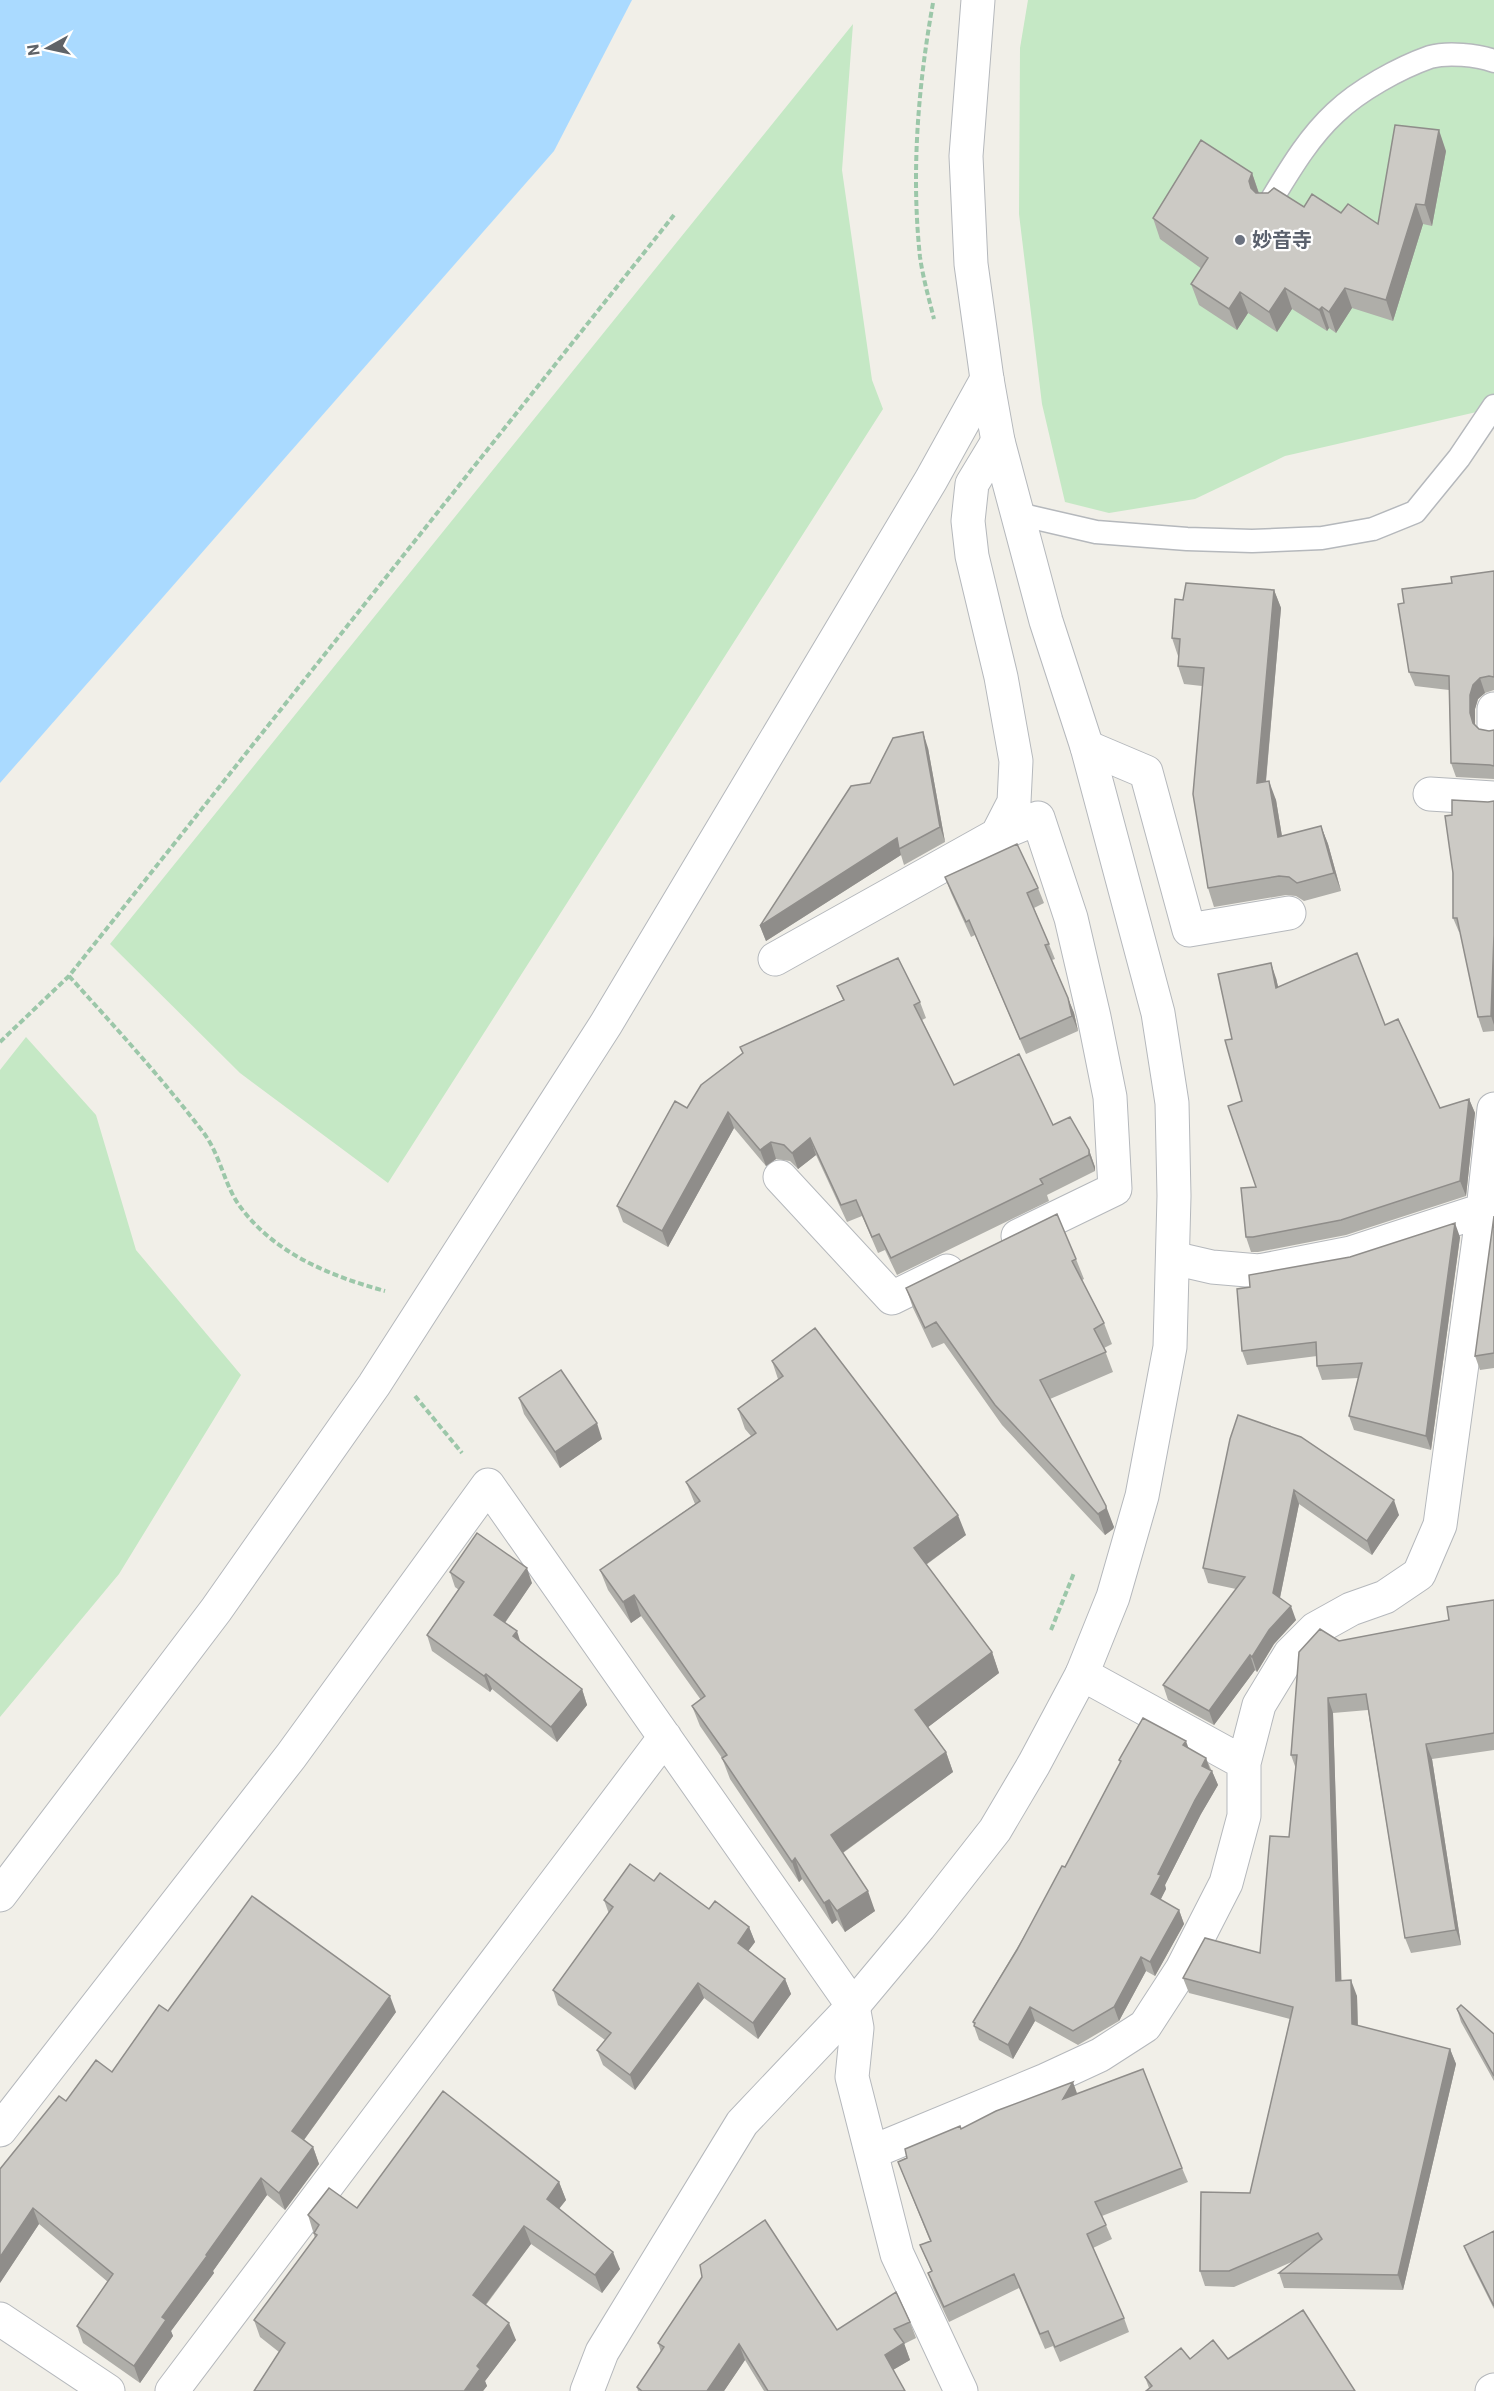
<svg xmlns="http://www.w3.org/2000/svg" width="1494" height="2391" font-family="Roboto,'Noto Sans JP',sans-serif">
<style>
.green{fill:#c5e8c5}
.water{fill:#aadaff}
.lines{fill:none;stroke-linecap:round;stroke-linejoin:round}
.service-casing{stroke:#b5b8bc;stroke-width:25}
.minor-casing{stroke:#b5b8bc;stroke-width:35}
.tertiary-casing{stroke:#b5b8bc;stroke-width:35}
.path{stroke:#9cc7a9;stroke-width:4;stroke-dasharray:6 3;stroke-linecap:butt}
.service{stroke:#fff;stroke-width:22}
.minor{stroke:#fff;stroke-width:33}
.tertiary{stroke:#fff;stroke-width:33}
.wall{fill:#afaea9}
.shaded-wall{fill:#8f8d8a}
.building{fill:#cccac5;stroke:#8f8d8a;stroke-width:1.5}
.worship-dot{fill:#6b7280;stroke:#fff;stroke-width:2}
.labels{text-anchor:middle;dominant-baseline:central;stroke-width:4.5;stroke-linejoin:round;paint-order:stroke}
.worship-label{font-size:20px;font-weight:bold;fill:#5b616d;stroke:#fff;text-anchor:start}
</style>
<rect width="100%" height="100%" fill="#f1efe8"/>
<path class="green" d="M1028,0H1494V408L1285,456L1195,499L1109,513L1065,502L1042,404L1019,214L1020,48Z
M853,24L842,170L872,380L883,409L388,1183L240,1073L110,944Z
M26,1037L96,1115L136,1250L241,1375L119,1574L0,1717V1070Z"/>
<path class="water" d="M0,0H632L554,151L0,783Z"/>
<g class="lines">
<g class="service-casing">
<path id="service" d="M1270,202C1289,171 1308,138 1335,113C1359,90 1399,68 1430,57C1448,52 1477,55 1494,61
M1018,514L1096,532L1187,539L1252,541L1322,538L1373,529L1415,512L1459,458L1494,406"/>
</g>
<g class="minor-casing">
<path id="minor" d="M1494,709V727
M1087,747L1146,772L1189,930L1289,913
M1430,794L1494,798
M997,835L1038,818L1071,918L1094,1017L1110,1097L1115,1189L1018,1236
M775,959L997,835L1014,802L1016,761L1001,677L972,556L968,521L972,484L998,441
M780,1177L892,1298L947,1271
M1173,1258L1212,1267L1259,1271L1351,1253L1483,1210
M1082,1674L1244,1763
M0,1895L216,1610L374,1385L606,1024L931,480L987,379
M0,2130L291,1756L488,1485L853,2006L857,2028L852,2077L897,2254L961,2391
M872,2152L1046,2080L1100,2055L1145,2026L1182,1969L1226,1883L1244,1816V1763L1259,1705L1290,1654L1315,1629L1351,1609L1385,1597L1419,1574L1440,1525L1483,1210L1494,1109
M0,2319L108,2391
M172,2391L665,1737
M1492,2391L1494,2390"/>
</g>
<g class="tertiary-casing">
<path id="tertiary" d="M587,2391L602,2352L742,2123L853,2006L919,1927L995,1830L1034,1764L1082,1674L1113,1597L1142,1496L1170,1347L1174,1196L1172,1103L1158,1013L1087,747L1046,621L998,441L987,379L971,264L966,156L978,0"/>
</g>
<path class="path" d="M933,3C918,86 911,173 920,257C923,278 929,299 934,319
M69,976C115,1027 161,1077 203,1132C220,1154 224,1184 239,1205C273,1253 330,1276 385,1291
M0,1042L69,976L674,215
M415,1396L462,1453
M1051,1630L1074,1573"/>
<use href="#service" class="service"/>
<use href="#minor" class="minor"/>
<use href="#tertiary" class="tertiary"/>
</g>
<path class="wall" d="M1446,151L1432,226L1423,224L1393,321L1352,308L1336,333L1329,328L1327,331L1292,309L1277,332L1248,313L1237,330L1199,305L1191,284L1202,269L1160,239L1153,218L1252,173L1259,193L1304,207L1341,213L1378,224Z
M1494,571V690L1485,693L1478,699L1475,709V725L1479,729L1489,731L1494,730V779L1456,777L1451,763L1449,690L1415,686L1409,672L1404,603Z
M1274,590L1281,608L1266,782L1276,800L1282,836L1321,826L1328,844L1341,891L1304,901L1296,896L1286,895L1214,907L1208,888L1202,686L1184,684L1178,666V656L1172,638L1183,600Z
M928,748L945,842L904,865L901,855L766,941L760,926L870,783Z
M1494,801V1031L1483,1032L1478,1017L1460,932H1459L1453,918L1452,815L1488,802Z
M945,877L1038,888L1044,903L1034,908L1055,959L1052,960L1068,998L1074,1013L1078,1031L1026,1054L975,935L971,937L951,893Z
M1276,978L1278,987L1385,1025L1440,1108L1469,1099L1475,1113L1466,1196L1346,1235L1258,1252H1251L1246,1237L1256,1187L1232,1039Z
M837,986L920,1002L926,1018L922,1020L954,1085L1053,1125L1089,1150L1095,1167V1171L1047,1195L1049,1201L897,1275L885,1250L878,1253L862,1216L847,1222L816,1155L798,1169L790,1161L776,1159L766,1166L734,1128L668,1247L623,1222L617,1206L687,1108L743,1054L740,1047L843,1000Z
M1494,1216V1368L1480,1370L1475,1356Z
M1460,1237L1431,1450L1354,1430L1349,1416L1358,1378L1322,1380L1317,1366V1356L1247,1365L1242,1351L1250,1287Z
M1076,1259L1084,1279L1082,1280L1104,1323L1112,1344L1104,1348L1113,1372L1050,1399L1114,1527L1113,1529L1105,1535L1002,1425L944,1343L932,1348L913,1308L906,1288Z
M772,1361L966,1535L926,1565L992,1652L999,1673L928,1727L946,1752L953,1772L843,1853L875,1911L845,1932L837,1920L832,1924L802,1879L799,1882L730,1779L722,1758L700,1726L692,1706L701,1700L641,1616L631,1623L608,1590L600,1570L695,1504L686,1482L751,1436L745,1429L738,1409L778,1379Z
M519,1398L602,1439L560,1468L524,1414Z
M1230,1439L1399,1515L1372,1555L1299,1504L1280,1598L1296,1620L1274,1644L1257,1672L1255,1670L1214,1725L1168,1700L1163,1685L1236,1589L1208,1583L1203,1568Z
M450,1572L532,1583L505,1623L521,1642L582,1689L587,1705L557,1742L492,1689L490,1692L432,1651L427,1635L459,1590L455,1587Z
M1494,1600V1750L1432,1759L1461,1945L1411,1953L1405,1938L1368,1710L1333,1713L1341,1981L1357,1996L1358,2026L1450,2049L1456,2064L1403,2290L1284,2288L1279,2273L1294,2261L1234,2287L1205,2286L1200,2271L1250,2193L1290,2019L1189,1993L1183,1978L1260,1953L1289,1837L1296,1769L1291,1755L1339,1641L1449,1620Z
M1189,1749L1206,1758L1218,1785L1201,1814L1165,1885L1166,1889L1160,1900L1179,1910L1184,1924L1155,1976L1146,1971L1119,2021L1078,2045L1035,2021L1013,2059L979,2040L974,2026V2025L973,2022L1065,1867L1120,1763L1119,1760Z
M654,1881L709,1909L749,1927L755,1942L748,1951L785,1979L791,1994L758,2039L704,1998L635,2090L603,2065L597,2050L605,2040L558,2005L553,1990L609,1914L604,1900Z
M1457,2009L1494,2034V2081L1461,2022Z
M168,2011L396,2012L304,2140L313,2147L319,2164L285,2210L267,2195L213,2271L214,2273L171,2331L173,2336L140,2383L83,2343L77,2326L108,2282L39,2224L0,2283L66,2101L112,2072Z
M1077,2094L1182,2168L1188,2182L1102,2216L1112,2239L1093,2248L1124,2318L1129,2332L1060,2362L1053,2346L1045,2349L1019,2288L949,2322L933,2288L928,2273L931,2271L920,2245L930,2241L898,2162L961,2129Z
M559,2182L566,2200L559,2209L620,2269L602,2293L531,2244L486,2305L516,2340L485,2381L487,2386L483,2391H254L279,2352L260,2337L254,2320L315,2238L308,2215Z
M1494,2231V2309L1469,2259L1464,2246Z
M910,2322L916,2338L904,2344L910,2360L893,2370L905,2391H764L745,2360L724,2391H638L637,2387L661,2352L658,2343L837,2330Z
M1190,2359H1228L1149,2388L1145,2377Z"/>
<path class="shaded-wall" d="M1439,130L1446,151L1432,226L1425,205Z
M1252,173L1259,194L1258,209L1249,181Z
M1416,204L1423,224L1393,321L1386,300Z
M1285,288L1292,309L1277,332L1269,312Z
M1345,288L1352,308L1336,333L1329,312Z
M1240,292L1248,313L1237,330L1229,309Z
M1322,307L1329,328L1327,331L1319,310Z
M1274,590L1281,608L1264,801L1257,783Z
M1480,678L1485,693L1478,699L1475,709V728L1470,713V695L1473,685Z
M923,732L928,748L945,842L940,827Z
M1269,781L1276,800L1285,855L1278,837Z
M1321,826L1328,844L1341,891L1334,873Z
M897,838L901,855L766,941L760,926Z
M1494,935V1025L1491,1016Z
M1271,963L1276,978L1282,1003L1276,988Z
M1068,998L1074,1013L1078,1031L1072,1016Z
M1469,1099L1475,1113L1466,1196L1460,1181Z
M728,1112L734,1128L668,1247L662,1231Z
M810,1138L816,1155L798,1169L792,1153Z
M771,1142L776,1159L766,1166L760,1150Z
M1089,1150L1095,1167V1171L1089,1155Z
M1455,1223L1460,1237L1431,1450L1426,1436Z
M597,1423L602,1439L560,1468L555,1452Z
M1294,1490L1299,1504L1278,1607L1273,1593Z
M1394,1500L1399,1515L1372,1555L1367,1541Z
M1106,1506L1114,1527L1113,1529L1105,1535L1098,1514Z
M958,1515L966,1535L921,1568L914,1548Z
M527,1568L532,1583L499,1631L494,1615Z
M634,1595L641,1616L631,1623L623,1602Z
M1291,1606L1296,1620L1274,1644L1257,1672L1252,1657L1269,1630Z
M517,1631L522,1647L513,1636Z
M992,1652L999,1673L923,1731L915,1710Z
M1250,1655L1255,1670L1214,1725L1209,1711Z
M486,1674L492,1689L490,1692L484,1676Z
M582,1689L587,1705L557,1742L551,1727Z
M1328,1698L1333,1713L1342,1996L1336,1981Z
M1186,1741L1191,1755L1183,1745Z
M1426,1744L1432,1759L1461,1945L1456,1930Z
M946,1752L953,1772L838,1856L831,1835Z
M1206,1758L1211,1773L1202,1766Z
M1212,1771L1218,1785L1201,1814L1165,1885L1166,1889L1156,1909L1151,1894L1158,1874L1195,1800Z
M795,1858L802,1879L799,1882L792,1862Z
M868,1891L875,1911L845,1932L837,1911Z
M829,1900L837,1920L832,1924L824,1903Z
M1179,1910L1184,1924L1155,1976L1150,1962Z
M749,1927L755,1942L743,1958L738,1943Z
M1141,1957L1146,1971L1119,2021L1114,2007Z
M785,1979L791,1994L758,2039L753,2023Z
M1351,1980L1357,1996L1358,2040L1352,2024Z
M698,1983L704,1998L635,2090L630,2075Z
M390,1996L396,2012L298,2148L292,2131Z
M1030,2007L1035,2021L1013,2059L1008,2045Z
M1450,2049L1456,2064L1403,2290L1398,2275Z
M1073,2082L1078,2096L1063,2099Z
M313,2147L319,2164L285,2210L279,2193Z
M261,2178L267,2195L213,2271L214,2273L171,2331L173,2336L140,2383L134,2366L162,2317Z
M559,2182L566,2200L553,2216L547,2199Z
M33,2208L39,2224L0,2283V2257Z
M524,2226L531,2244L479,2313L473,2295Z
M613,2252L620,2269L602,2293L595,2275Z
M509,2323L516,2340L485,2381L487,2386L483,2391H465V2390L477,2366Z
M904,2343L910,2360L891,2371L885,2355Z
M739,2344L745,2360L724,2391H707Z"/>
<path class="building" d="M1395,125L1439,130L1425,205L1416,204L1386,300L1345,288L1329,312L1322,307L1319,310L1285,288L1269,312L1240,292L1229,309L1191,284L1208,258L1153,218L1201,140L1252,173L1249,181L1251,188L1256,193H1268L1274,188L1304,207L1312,194L1341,213L1348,204L1378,224Z
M1494,571V677L1489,676L1480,678L1473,685L1470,695V713L1473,723L1479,729L1489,731L1494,730V766L1490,765L1451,763L1449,676L1409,672L1398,604L1404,603L1402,589L1452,583L1451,577Z
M1186,583L1274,590L1257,783L1269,781L1278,837L1321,826L1334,873L1297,883L1289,877L1279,876L1208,888L1193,794L1204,668L1178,666L1180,639L1172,638L1175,599L1183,600Z
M923,732L940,827L899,849L897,838L760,926L851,786L870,783L893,738Z
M1452,800L1488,802L1494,801V935L1491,1016L1478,1017L1457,918H1453V873L1445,816L1452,815Z
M1017,844L1038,888L1027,893L1049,944L1045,945L1068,998L1072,1016L1020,1039L969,920L966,922L945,877Z
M1357,953L1385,1025L1398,1019L1440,1108L1469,1099L1460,1181L1341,1220L1253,1237H1246L1241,1188L1256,1187L1228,1106L1242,1101L1225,1040L1232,1039L1218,974L1271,963L1276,988Z
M898,958L920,1002L914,1005L954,1085L1019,1054L1053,1125L1070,1117L1089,1150V1155L1040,1179L1043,1184L891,1258L879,1234L872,1237L856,1200L841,1205L810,1138L792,1153L784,1145L771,1142L760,1150L728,1112L662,1231L617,1206L675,1101L687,1108L701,1085L743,1053L740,1047L844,1000L837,986Z
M1057,1214L1076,1259L1072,1261L1104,1323L1094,1329L1106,1352L1040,1380L1106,1506V1509L1098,1514L995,1405L936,1322L925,1328L906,1288Z
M1494,1216V1353L1475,1356Z
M1455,1223L1426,1436L1349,1416L1362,1363L1317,1366L1316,1342L1242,1351L1237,1289L1250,1287L1249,1275L1350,1257Z
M815,1328L958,1515L914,1548L992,1652L915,1710L946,1752L831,1835L868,1891L837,1911L829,1900L824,1903L795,1858L792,1862L722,1758L727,1755L692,1706L705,1696L634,1595L623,1602L600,1570L700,1501L686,1482L756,1433L738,1409L783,1376L772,1361Z
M561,1370L597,1423L555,1452L519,1398Z
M1238,1415L1301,1437L1394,1500L1367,1541L1294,1490L1273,1593L1291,1606L1269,1630L1252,1657L1250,1655L1209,1711L1163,1685L1245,1577L1203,1568L1230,1439Z
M477,1533L527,1568L494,1615L517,1631L513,1636L582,1689L551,1727L486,1674L484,1676L427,1635L464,1582L450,1572Z
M1494,1600V1733L1426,1744L1456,1930L1405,1938L1366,1694L1328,1698L1336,1981L1351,1980L1352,2024L1450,2049L1398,2275L1279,2273L1322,2239L1318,2233L1229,2271H1200L1201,2192L1250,2193L1293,2007L1183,1978L1205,1938L1260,1953L1270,1836L1289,1837L1297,1755H1291L1299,1652L1320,1629L1339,1641L1449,1620L1447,1607Z
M1143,1718L1186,1741L1183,1745L1206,1758L1202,1766L1212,1771L1195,1800L1158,1874L1161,1875L1151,1894L1179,1910L1150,1962L1141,1957L1114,2007L1073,2031L1030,2007L1008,2045L974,2026L975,2023L973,2022L1017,1950L1062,1866L1065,1867L1121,1761L1119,1760Z
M630,1864L654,1881L660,1873L709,1909L715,1901L749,1927L738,1943L785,1979L753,2023L698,1983L630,2075L597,2050L611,2033L553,1990L613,1907L604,1900Z
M252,1896L390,1996L292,2131L313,2147L279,2193L261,2178L206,2255L207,2256L162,2317L166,2320L134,2366L77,2326L113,2274L33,2208L0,2257V2169L59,2096L66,2101L96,2060L112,2072L159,2005L168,2011Z
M1461,2005L1494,2034V2076L1457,2009Z
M1143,2069L1182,2168L1095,2202L1106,2225L1087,2234L1124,2318L1055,2347L1048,2331L1040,2334L1014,2274L944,2307L928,2273L932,2271L920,2245L931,2241L898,2162L907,2158L905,2149L960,2126L961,2129L996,2111L1073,2082L1063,2099Z
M443,2091L559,2182L547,2199L613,2252L595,2275L524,2226L473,2295L509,2323L477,2366L480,2369L465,2390L466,2391H254L285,2343L254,2320L317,2235L314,2233L319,2225L308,2215L329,2188L357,2208Z
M765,2220L837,2330L896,2292L910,2322L894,2329L904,2343L885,2355L905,2391H768L739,2344L707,2391H642L637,2387L664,2347L658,2343L702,2277L700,2265Z
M1494,2231V2306L1464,2246Z
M1303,2310L1355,2391H1146L1152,2386L1145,2377L1181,2348L1190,2359L1213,2340L1228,2359Z"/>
<circle class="worship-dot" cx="1240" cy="240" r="6"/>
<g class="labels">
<g class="worship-label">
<text x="1252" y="240">妙音寺</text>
</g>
</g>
<g transform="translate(48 48) rotate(262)" stroke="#ffffff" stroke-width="4.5" paint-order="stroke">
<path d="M0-4.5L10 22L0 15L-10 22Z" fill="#5f6368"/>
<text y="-9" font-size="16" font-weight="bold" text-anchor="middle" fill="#5f6368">N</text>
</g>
</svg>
